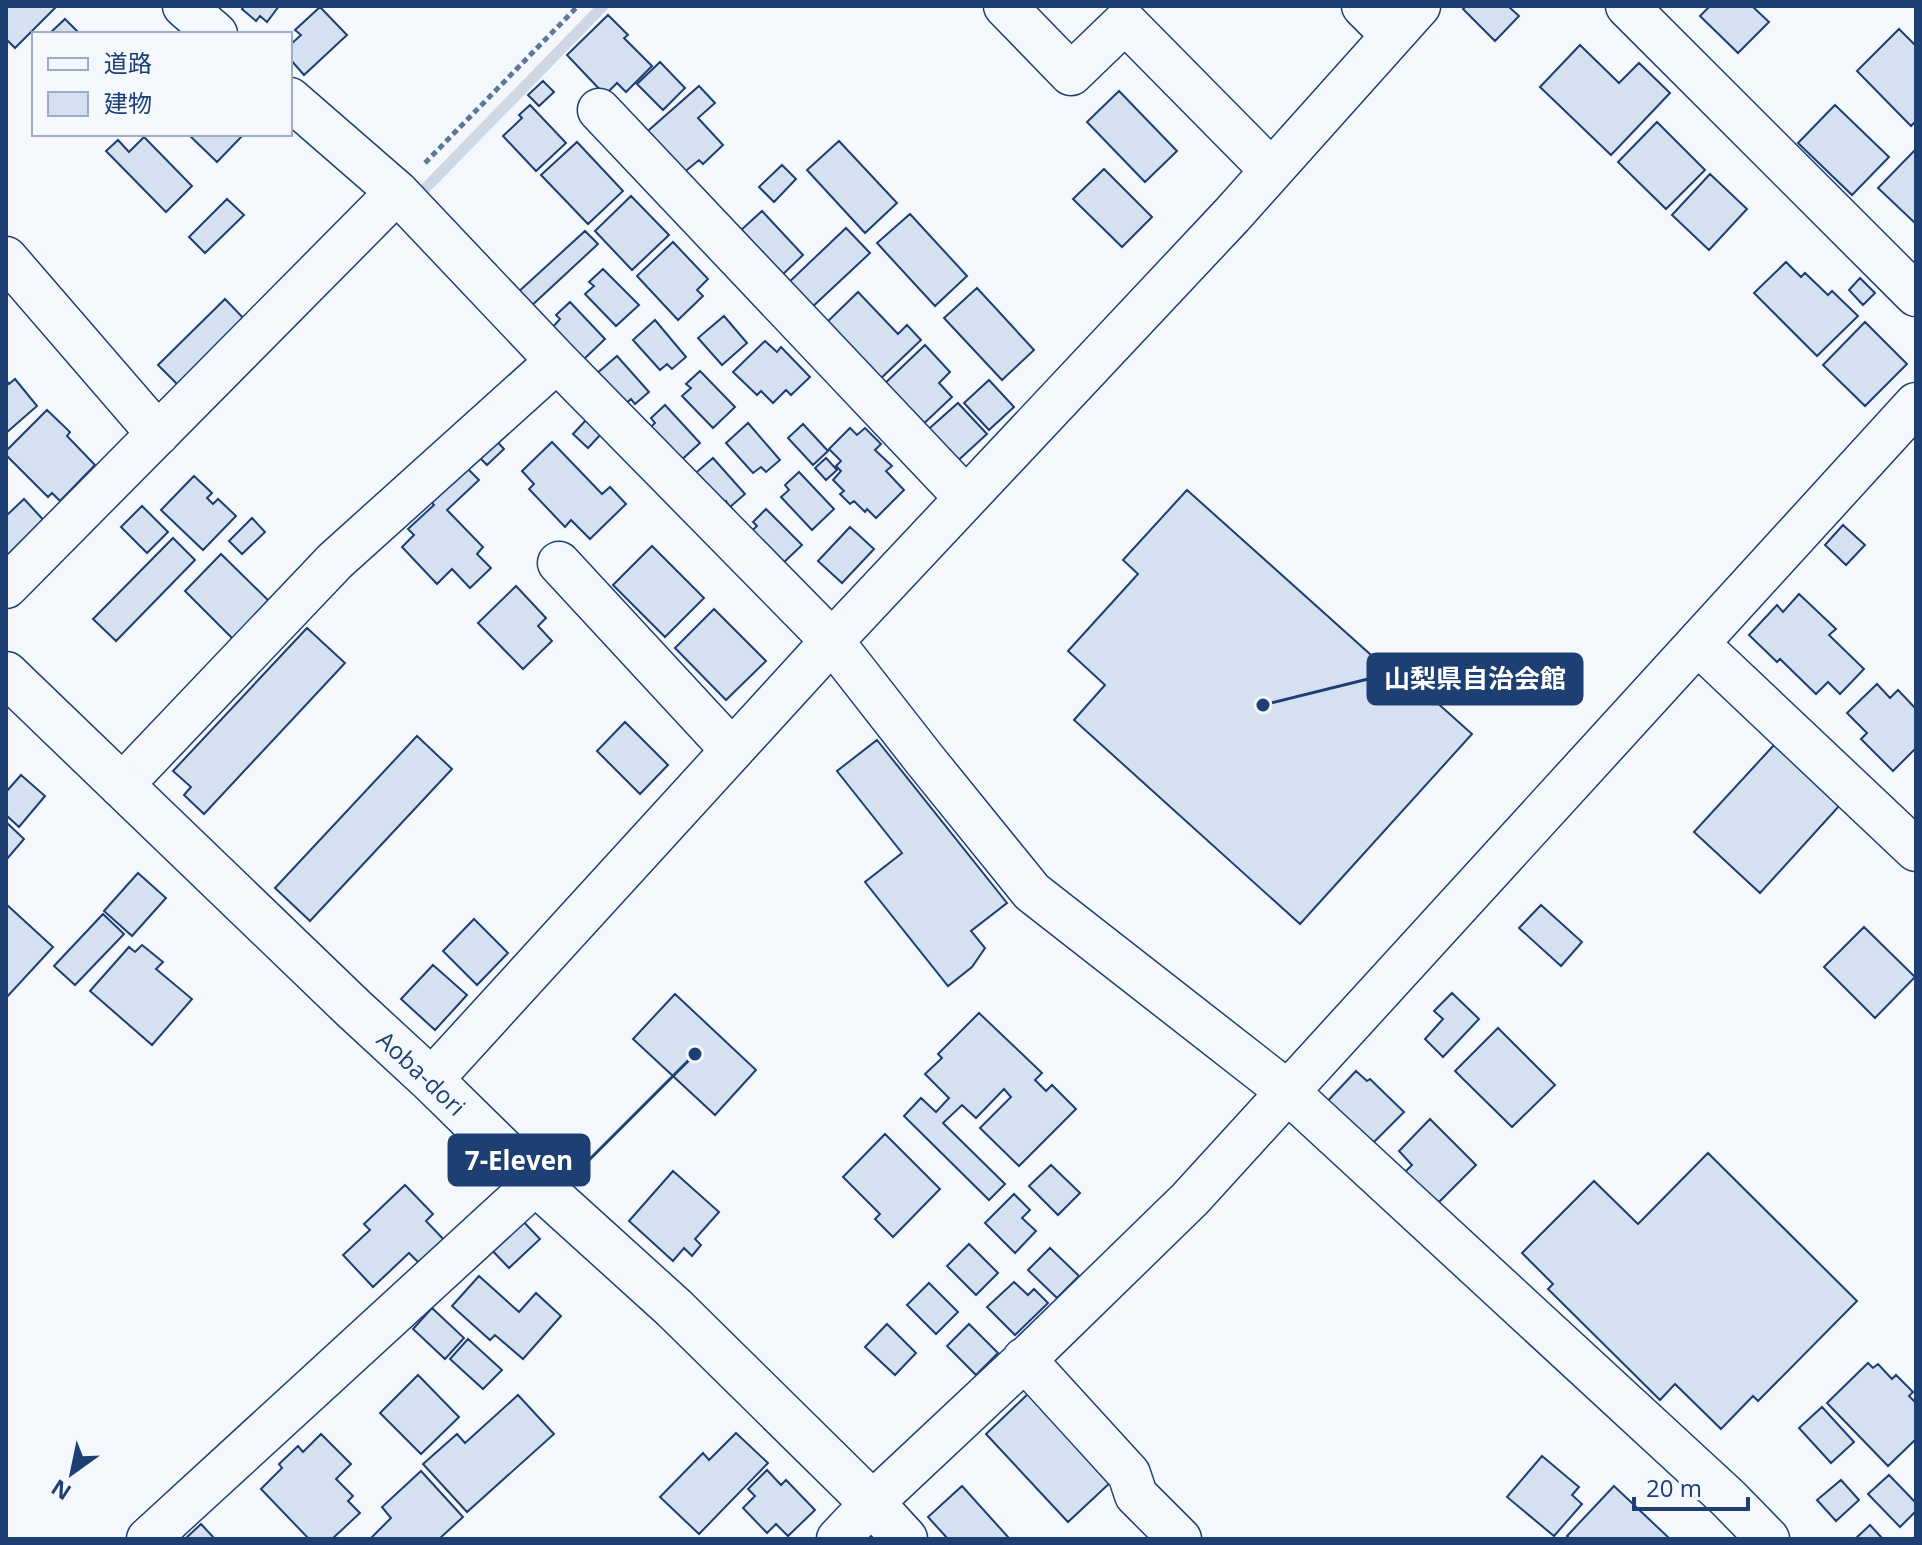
<svg xmlns="http://www.w3.org/2000/svg" width="1922" height="1545" font-family="'Open Sans','Noto Sans JP',sans-serif">
<style>
.lines{fill:none;stroke-linecap:round;stroke-linejoin:round}
.stream{stroke:#cfd7e4;stroke-width:11}
.building{fill:#d5e0f0;stroke:#1d3f73;stroke-width:2}
.minor-casing{stroke:#1d3f73;stroke-width:45}
.major-casing{stroke:#1d3f73;stroke-width:47}
.path{stroke:#5e769c;stroke-width:5;stroke-dasharray:6 4;stroke-linecap:butt}
.minor{stroke:#f4f7fb;stroke-width:42}
.major{stroke:#f4f7fb;stroke-width:44}
.labels{text-anchor:middle;dominant-baseline:central;stroke-width:6;stroke-linejoin:round;paint-order:stroke}
.street-label{font-size:24px;fill:#1d3f73;stroke:#f4f7fb}
.leader{fill:none;stroke:#1d3f73;stroke-width:3}
.callout-dot{fill:#1d3f73;stroke:#f4f7fb;stroke-width:3}
.callout{fill:#1d3f73;stroke:#1d3f73;stroke-width:3}
.callout-label{font-size:26px;text-anchor:middle;font-weight:bold;fill:#fff}
</style>
<rect width="100%" height="100%" fill="#f4f7fb"/>
<g class="lines">
<path class="stream" d="M415,199L603,6"/>
</g>
<path class="building" d="M6,6H57L15,48L6,39Z
M244,6H279L267,22L260,16L256,21L242,9Z
M1466,6H1508L1519,16L1495,41L1463,9Z
M1710,6H1752L1769,22L1738,53L1700,16Z
M320,7L347,35L304,75L290,59V45L301,35L295,30Z
M608,15L628,35L624,38L652,66L626,92L617,83L605,95L567,55Z
M65,19L80,34H49Z
M1899,29L1916,46V121L1911,126L1857,71Z
M1580,45L1619,83L1639,63L1670,93L1611,155L1540,87Z
M660,62L685,88L663,110L637,84Z
M543,81L554,92L539,106L528,95Z
M699,86L715,103L698,118L723,145L703,164L699,160L682,174L641,137Z
M1119,91L1177,151L1145,182L1087,122Z
M530,105L566,143L536,171L503,136L522,118L519,115Z
M1835,105L1889,157L1852,195L1798,143Z
M1657,122L1705,170L1666,209L1618,162Z
M188,134H244L217,162Z
M144,137L192,186L166,212L106,151L118,140L129,152Z
M839,141L897,203L865,233L807,170Z
M577,142L623,191L588,224L541,175Z
M1916,149V224L1878,188Z
M782,165L796,179L774,202L759,187Z
M1104,169L1152,217L1122,247L1073,199Z
M1710,174L1747,209L1709,250L1672,215Z
M631,196L669,235L632,270L595,231Z
M227,199L244,215L205,253L189,237Z
M762,211L803,255L778,279L740,231Z
M910,214L967,276L935,306L877,243Z
M846,228L870,253L809,310L786,285Z
M585,231L598,244L529,308L516,294Z
M673,242L708,279L697,290L703,296L678,320L637,276Z
M1786,262L1801,277L1805,273L1828,295L1832,291L1858,316L1817,356L1754,293Z
M603,269L639,305L616,326L585,294L594,286L589,282Z
M1860,278L1875,293L1863,305L1849,290Z
M977,288L1034,350L1002,380L944,318Z
M858,292L898,334L907,325L921,340L876,383L821,328Z
M225,299L248,323L182,389L158,365Z
M570,302L605,339L583,360L552,328L560,319L556,315Z
M724,316L747,343L722,365L698,338Z
M655,320L686,357L672,369L667,364L660,370L633,340Z
M1865,322L1907,364L1865,406L1823,365Z
M765,341L777,352L781,347L810,377L791,395L786,390L773,403L761,391L757,395L733,372Z
M925,345L950,372L939,383L952,397L918,429L880,388Z
M617,356L649,392L635,404L631,399L623,406L595,375Z
M700,371L735,407L713,428L682,396L691,388L686,384Z
M15,379L37,406L6,433V380L9,384Z
M989,380L1014,407L989,430L964,403Z
M958,403L987,434L952,466L923,434Z
M665,405L700,443L678,463L647,431L655,423L651,418Z
M47,410L70,432L67,436L95,465L60,501L52,493L48,497L6,455V451Z
M587,419L602,433L588,448L573,434Z
M748,423L780,460L766,472L761,467L753,473L726,443Z
M803,424L828,451L813,465L788,438Z
M850,428L857,435L865,428L881,444L875,450L892,466L886,471L904,490L876,518L867,509L865,512L854,501L850,504L840,494L844,491L833,480L841,471L836,466L841,461L829,449Z
M491,435L504,449L487,465L473,451Z
M552,442L602,494L610,487L626,504L590,539L571,520L565,527L529,489L534,484L522,471Z
M713,458L745,494L730,507L726,501L719,508L691,477Z
M826,458L837,470L826,480L815,468Z
M461,462L479,480L447,510L483,547L477,554L491,568L470,588L452,569L437,584L402,547L414,535L408,529L434,505L426,496Z
M799,472L834,509L812,530L781,497L789,490L785,485Z
M194,476L212,493L207,498L213,504L218,499L236,516L203,550L161,510Z
M1187,490L1409,689L1415,683L1472,734L1300,924L1074,720L1105,685L1068,651L1138,574L1123,560Z
M24,499L50,527L14,561L6,552V516Z
M142,506L168,532L147,553L121,527Z
M766,509L802,545L780,566L748,534L757,526L753,522Z
M252,518L265,532L242,554L229,541Z
M1843,525L1865,545L1846,565L1825,545Z
M850,527L874,549L842,583L818,561Z
M173,538L195,560L116,641L93,619Z
M652,546L704,598L665,637L613,585Z
M221,554L270,602L233,639L185,591Z
M516,586L546,618L538,626L552,641L523,669L478,623Z
M1799,594L1836,629L1829,635L1864,669L1840,694L1828,682L1816,694L1780,659L1777,662L1749,635L1777,605L1783,612Z
M714,609L766,661L726,700L675,648Z
M307,628L345,663L204,814L184,795L191,787L173,771Z
M1877,684L1890,698L1898,690L1916,709V748L1893,771L1861,739L1867,733L1847,713Z
M625,722L668,765L640,794L597,751Z
M417,736L452,769L310,921L275,888Z
M877,740L1007,903L971,931L985,948L972,967L948,986L865,882L902,853L837,771Z
M1774,745L1840,805L1760,893L1694,832Z
M21,775L45,796L19,827L6,815V792Z
M6,822L24,839L6,860Z
M138,873L166,898L132,936L104,911Z
M6,904L53,947L6,998Z
M1541,905L1582,942L1561,966L1519,928Z
M103,914L124,934L75,985L54,966Z
M474,919L508,953L477,985L443,951Z
M1864,927L1915,977L1875,1018L1824,967Z
M142,945L163,962L156,969L192,999L152,1045L90,991L129,947L135,952Z
M433,965L467,995L435,1030L401,999Z
M1452,993L1479,1019L1443,1057L1425,1039L1443,1019L1434,1011Z
M675,994L756,1070L715,1115L633,1039Z
M979,1013L1042,1073L1035,1080L1046,1091L1052,1085L1076,1109L1019,1166L980,1128L1011,1097L1004,1089L976,1118L962,1105L943,1123L1005,1184L989,1200L904,1116L921,1098L936,1112L949,1098L925,1074L942,1058L938,1054Z
M1498,1028L1555,1085L1512,1127L1455,1071Z
M1356,1071L1367,1081L1370,1079L1404,1112L1367,1149L1323,1106Z
M1430,1119L1476,1165L1437,1204L1405,1172L1412,1165L1399,1151Z
M885,1134L940,1189L893,1237L875,1219L880,1214L843,1177Z
M1708,1153L1857,1301L1758,1401L1753,1396L1721,1429L1675,1384L1660,1400L1548,1289L1553,1284L1522,1253L1594,1181L1638,1224Z
M1051,1165L1080,1193L1058,1215L1029,1186Z
M673,1171L719,1212L695,1239L701,1245L692,1256L684,1248L673,1261L629,1221Z
M405,1185L433,1214L426,1221L449,1245L424,1268L409,1253L373,1287L343,1255L370,1230L364,1224Z
M1014,1194L1030,1210L1022,1218L1036,1231L1015,1253L985,1223Z
M518,1216L540,1239L509,1268L487,1245Z
M969,1244L998,1273L976,1295L947,1266Z
M1050,1248L1079,1276L1057,1298L1028,1270Z
M479,1276L519,1312L536,1293L561,1316L523,1359L495,1335L490,1340L452,1306Z
M1014,1282L1028,1295L1034,1289L1048,1303L1015,1335L987,1307Z
M929,1283L958,1312L936,1334L907,1305Z
M432,1308L464,1338L445,1359L413,1329Z
M887,1324L916,1353L895,1375L865,1347Z
M969,1324L998,1353L976,1375L947,1346Z
M468,1339L502,1370L483,1389L450,1359Z
M1868,1363L1873,1368L1878,1364L1892,1379L1896,1375L1913,1392L1909,1396L1916,1403V1439L1888,1466L1827,1403Z
M418,1375L459,1417L421,1454L380,1413Z
M1029,1393L1112,1481L1068,1522L986,1434Z
M518,1395L554,1434L467,1512L423,1464L457,1434L465,1443Z
M1822,1407L1854,1442L1831,1463L1799,1428Z
M736,1433L768,1463L699,1534L660,1497L703,1453L709,1460Z
M321,1434L351,1464L336,1479L353,1496L348,1501L360,1513L332,1539H309L261,1489L282,1468L279,1464L298,1446L303,1452Z
M1542,1456L1579,1487L1572,1495L1582,1504L1554,1536L1507,1497Z
M767,1470L781,1485L786,1480L815,1510L788,1536L776,1524L767,1533L743,1508L755,1496L748,1489Z
M421,1471L463,1517L439,1539H370L391,1518L382,1507Z
M1889,1475L1916,1503V1511L1900,1527L1868,1494Z
M1841,1480L1859,1500L1836,1521L1817,1500Z
M962,1486L1008,1537L1006,1539H948L928,1517Z
M1614,1486L1670,1539H1570L1567,1536Z
M201,1524L215,1539H185Z
M1870,1525L1883,1539H1855Z"/>
<g class="lines">
<g class="minor-casing">
<path id="minor" d="M184,6L216,34
M1005,6L1071,74L1125,22L1271,170
M1363,6L1392,35
M1627,6L1916,295
M290,99L397,192L557,361L832,641L925,760L1032,892L1288,1092L1728,1498L1768,1539
M599,110L966,498
M6,258L158,434
M559,563L732,750
M6,587L397,192
M1698,644L1916,850
M121,786L335,561L557,361
M431,1080L832,641L1232,215L1419,6
M1024,1359L1129,1474L1136,1495L1180,1539
M148,1539L536,1183
M838,1539L872,1503L1034,1351L1190,1199L1916,404"/>
</g>
<g class="major-casing">
<g id="major">
<path id="s1" d="M6,674L353,1008L431,1080L536,1183L674,1308L872,1503L905,1539"/>
</g>
</g>
<path class="path" d="M425,163L578,6"/>
<use href="#minor" class="minor"/>
<use href="#major" class="major"/>
</g>
<g class="labels">
<g class="street-label">
<text stroke="none"><textPath href="#s1" startOffset="576">Aoba-dori</textPath></text>
</g>
</g>
<path class="leader" d="M1263 705L1368 679M695 1054L589 1160"/>
<g class="callout-dot">
<circle cx="1263" cy="705" r="8"/>
<circle cx="695" cy="1054" r="8"/>
</g>
<g class="callout">
<rect x="1368" y="654" width="214" height="50" rx="8"/>
<rect x="449" y="1135" width="140" height="50" rx="8"/>
</g>
<g class="callout-label">
<text x="1475" y="688">山梨県自治会館</text>
<text x="519" y="1170">7-Eleven</text>
</g>
<rect width="1922" height="1545" fill="none" stroke="#1d3f73" stroke-width="16"/>
<rect x="32" y="32" width="260" height="104" fill="#f4f7fb" stroke="#9eadc5" stroke-width="2"/>
<rect x="48" y="58" width="40" height="12" fill="#f4f7fb" stroke="#9eadc5" stroke-width="2"/>
<text x="104" y="72" font-size="24" fill="#1d3f73">道路</text>
<rect x="48" y="92" width="40" height="24" fill="#d5e0f0" stroke="#9eadc5" stroke-width="2"/>
<text x="104" y="112" font-size="24" fill="#1d3f73">建物</text>
<g transform="translate(72 1473) rotate(213)" stroke="#f4f7fb" stroke-width="6" paint-order="stroke">
<path d="M0-6L14 30L0 20L-14 30Z" fill="#1d3f73"/>
<text y="-12" font-size="22" font-weight="bold" text-anchor="middle" fill="#1d3f73">N</text>
</g>
<path d="M1634 1497v12h114v-12" fill="none" stroke="#1d3f73" stroke-width="4"/>
<text x="1646" y="1497" font-size="24" fill="#1d3f73" stroke="#f4f7fb" stroke-width="6" paint-order="stroke">20 m</text>
</svg>
